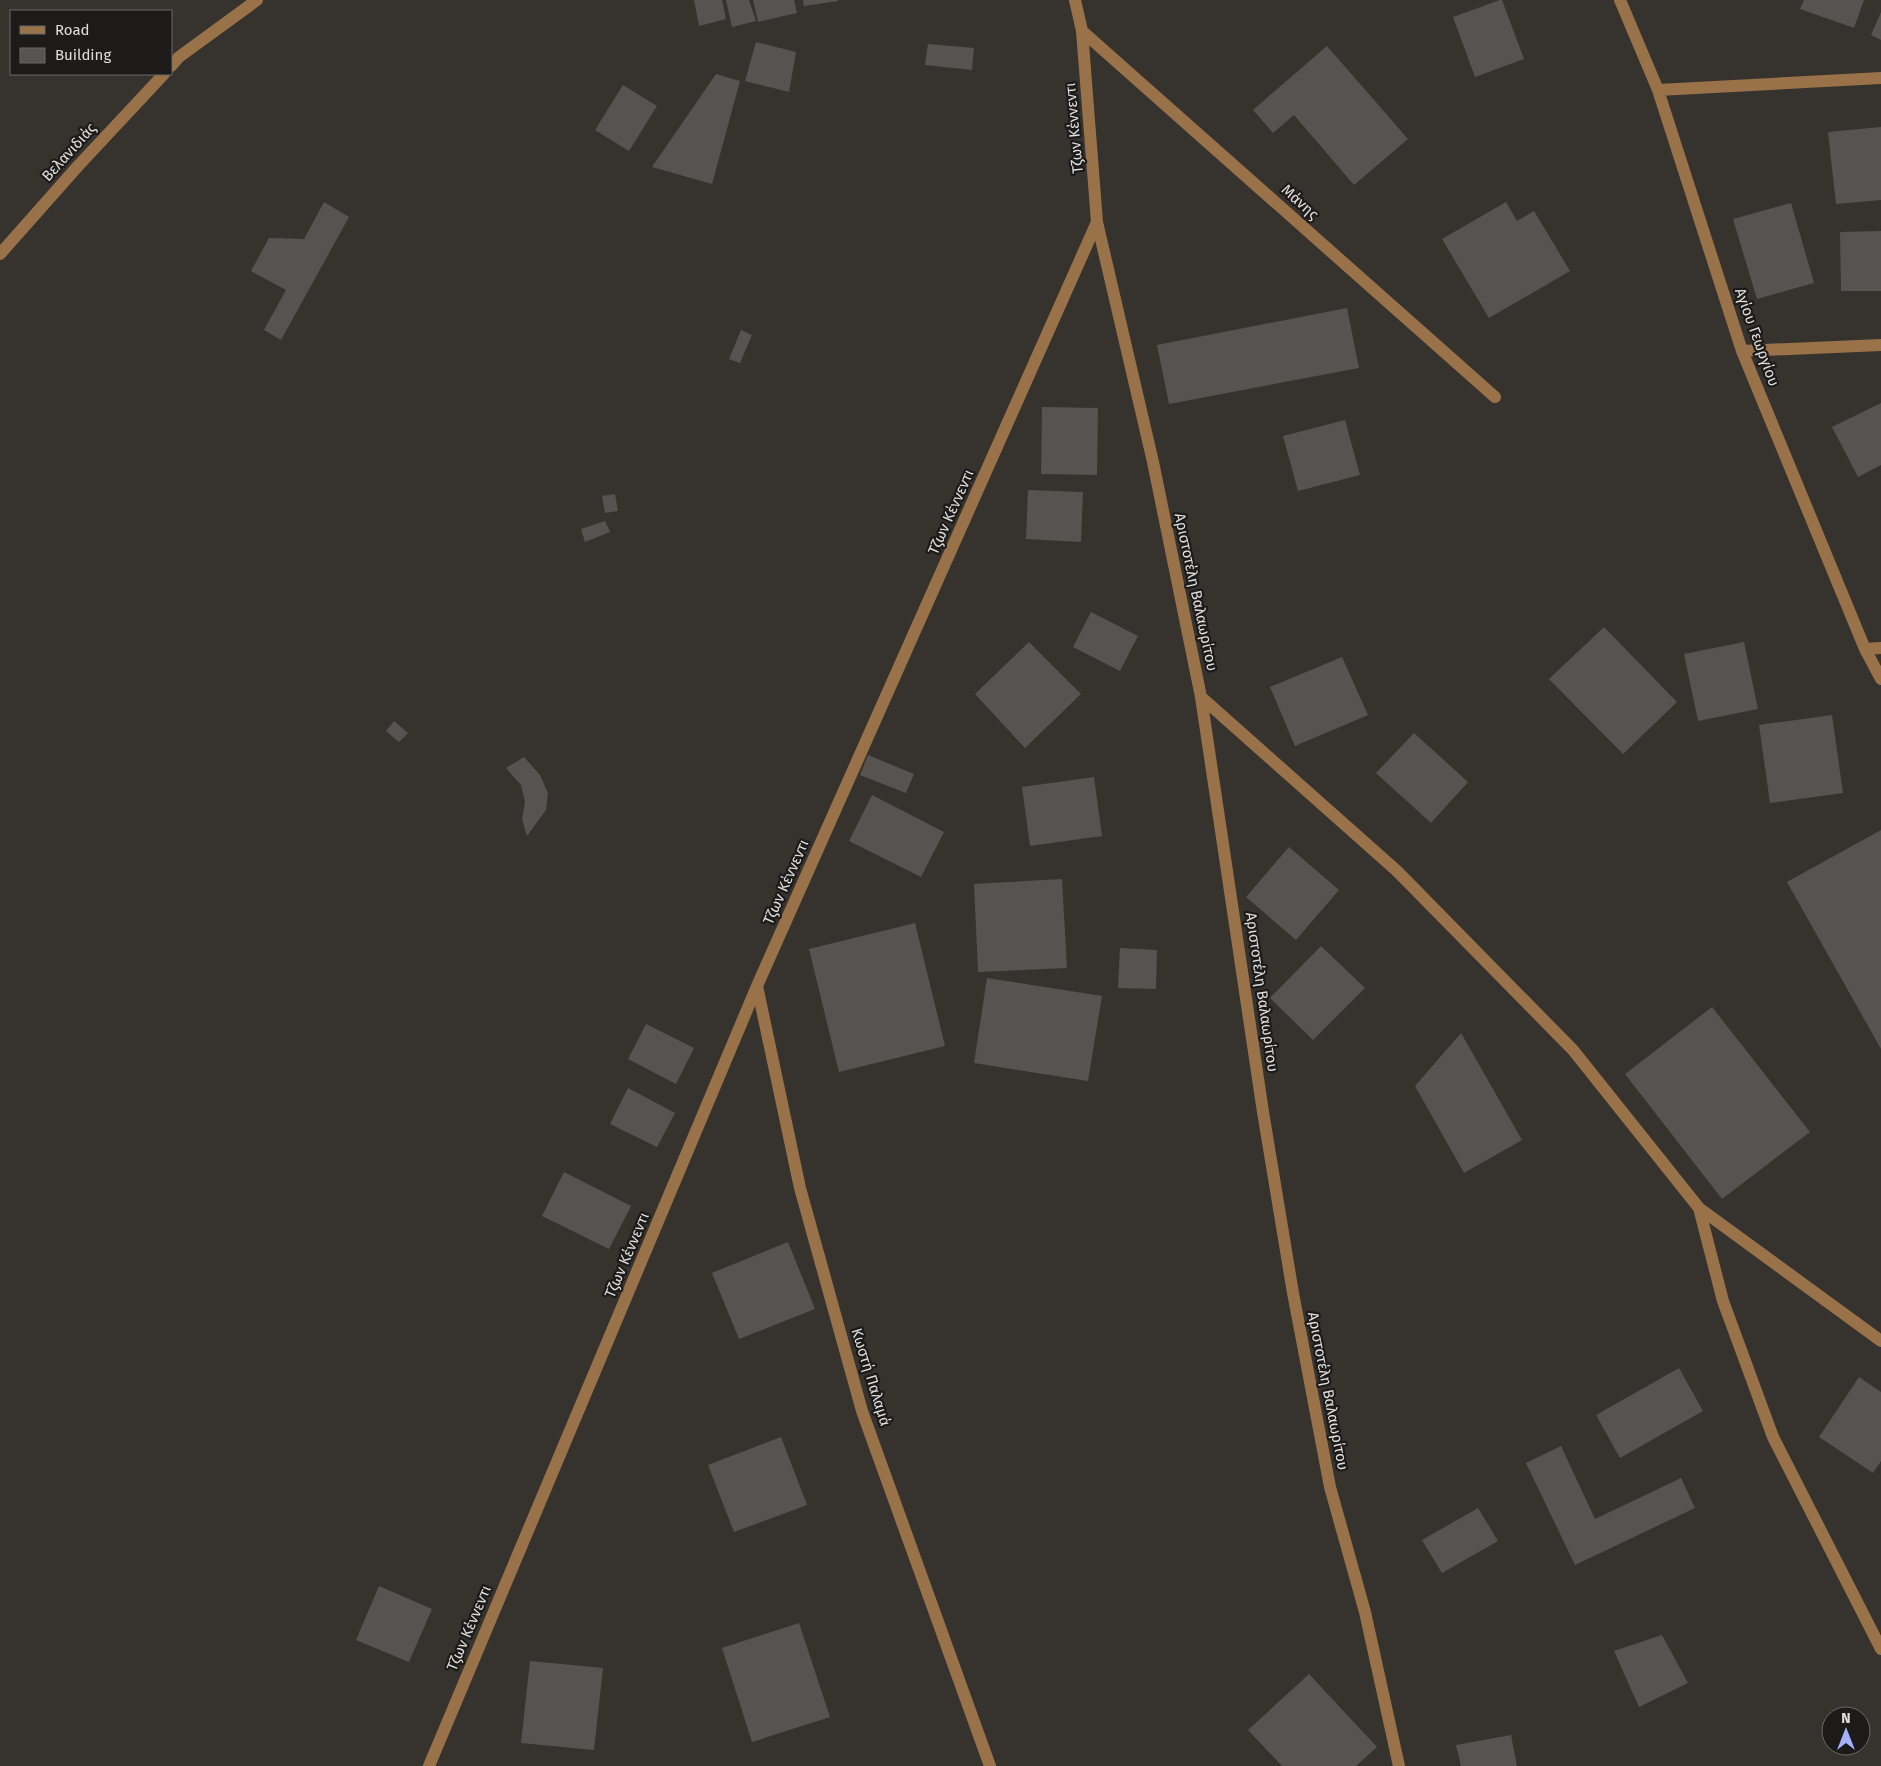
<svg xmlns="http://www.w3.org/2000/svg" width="1881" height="1766" font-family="'Fira Sans',sans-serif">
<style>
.building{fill:#575350}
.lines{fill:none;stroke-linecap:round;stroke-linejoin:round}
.minor{stroke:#9a7249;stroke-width:12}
.labels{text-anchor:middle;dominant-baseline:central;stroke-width:4.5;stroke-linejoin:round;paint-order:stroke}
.street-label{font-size:15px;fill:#e0dedc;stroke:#1c1b19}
</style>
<rect width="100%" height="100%" fill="#36332f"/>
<path class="building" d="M694,0H722L726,19L699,26Z
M726,0H749L756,21L732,27Z
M753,0H794L797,13L758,22Z
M803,0H838V1L804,6Z
M1500,0H1502L1524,59L1475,77L1453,17Z
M1804,0H1864L1854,28L1800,9Z
M1881,12V40L1871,35Z
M756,42L796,52L789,92L745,81Z
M928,44L974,48L972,70L925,65Z
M1327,46L1408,139L1354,185L1294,115L1273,133L1253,110Z
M716,74L740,81L712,184L652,167Z
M623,85L657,106L629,151L595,130Z
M1881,127V200L1836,204L1828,132Z
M324,202L349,217L281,340L264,330L286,290L251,271L269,238L304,239Z
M1506,202L1517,221L1534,211L1570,271L1489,318L1442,239Z
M1791,203L1814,283L1757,299L1733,219Z
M1881,231V291H1841L1840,232Z
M1347,308L1359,368L1169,404L1157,345Z
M741,330L752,335L740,363L729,359Z
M1881,403V465L1858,477L1832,427Z
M1042,407L1098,408L1097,475L1041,474Z
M1345,420L1360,475L1298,491L1283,436Z
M1028,490L1083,492L1081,542L1026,539Z
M615,494L618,511L605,513L602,496Z
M605,521L610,532L585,542L581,529Z
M1091,612L1138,636L1120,671L1073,647Z
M1604,627L1677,702L1623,754L1549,679Z
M1029,642L1081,694L1025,748L975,694Z
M1744,642L1758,709L1698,721L1684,654Z
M1342,657L1368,715L1295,746L1270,687Z
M1832,715L1843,793L1770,803L1759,725Z
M394,721L408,733L399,742L386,731Z
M1414,733L1468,782L1431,823L1376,773Z
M868,755L914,774L906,793L860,775Z
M524,757L540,775L548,793L546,810L527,836L522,819L525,802L521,785L506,768Z
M1094,777L1102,836L1030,846L1022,787Z
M872,795L944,832L921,877L849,841Z
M1881,830V1049L1787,882Z
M1289,847L1339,890L1296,940L1246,897Z
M1062,879L1067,968L978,972L974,884Z
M915,923L945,1046L839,1072L809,949Z
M1321,946L1365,988L1313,1040L1270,998Z
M1120,948L1157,950L1156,989L1118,988Z
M987,978L1102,996L1088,1081L974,1063Z
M1712,1007L1810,1132L1722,1199L1625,1074Z
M646,1024L694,1048L676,1084L628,1059Z
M1461,1033L1522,1140L1464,1173L1415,1086Z
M628,1088L675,1113L657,1147L610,1124Z
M564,1172L631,1206L609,1249L542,1216Z
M788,1242L815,1309L739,1339L712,1273Z
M1679,1368L1703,1411L1620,1458L1596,1415Z
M1859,1377L1881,1392V1461L1873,1473L1819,1437Z
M781,1437L807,1505L734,1532L708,1465Z
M1561,1446L1595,1519L1681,1478L1695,1508L1575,1565L1526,1463Z
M1478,1508L1498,1541L1442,1573L1422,1540Z
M379,1586L432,1609L409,1662L356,1640Z
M799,1623L830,1717L752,1742L722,1648Z
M1662,1635L1688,1683L1639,1707L1614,1651Z
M530,1661L603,1668L594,1750L521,1743Z
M1309,1674L1377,1747L1356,1766H1282L1248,1730Z
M1511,1735L1517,1766H1461L1456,1745Z"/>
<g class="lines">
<path class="minor" d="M1620,0L1658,90L1742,351L1865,649L1881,679
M1082,31L1495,397
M171,66L179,57L257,0
M1658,90L1881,78
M1097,222L1153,462L1201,697L1263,1112L1293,1293L1330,1487L1365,1612L1399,1766
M0,254L78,166L164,74
M1742,351L1881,345
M1865,649L1881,648
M1201,697L1397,871L1573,1050L1699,1208L1723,1301L1773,1437L1881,1649
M757,986L800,1188L862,1411L990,1766
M1699,1208L1881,1341
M429,1766L757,986L1097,222L1082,31L1075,0"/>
</g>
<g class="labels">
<g class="street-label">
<text transform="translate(1074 128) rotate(-95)">Τζων Κέννεντι</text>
<text transform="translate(69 152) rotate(-48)">Βελανιδιάς</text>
<text transform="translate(1300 202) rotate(42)">Μάνης</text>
<text transform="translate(1757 337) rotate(70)">Αγίου Γεωργίου</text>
<text transform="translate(951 512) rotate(-66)">Τζων Κέννεντι</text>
<text transform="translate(1196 592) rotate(78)">Αριστοτέλη Βαλαωρίτου</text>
<text transform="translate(786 882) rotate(-66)">Τζων Κέννεντι</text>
<text transform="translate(1262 992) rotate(82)">Αριστοτέλη Βαλαωρίτου</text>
<text transform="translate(627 1255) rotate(-67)">Τζων Κέννεντι</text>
<text transform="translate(871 1377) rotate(73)">Κωστή Παλαμά</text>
<text transform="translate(1328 1391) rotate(79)">Αριστοτέλη Βαλαωρίτου</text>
<text transform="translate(469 1628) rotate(-67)">Τζων Κέννεντι</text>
</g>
</g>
<rect x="10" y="10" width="162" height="65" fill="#1c1b19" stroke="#6a6967"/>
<rect x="20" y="26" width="25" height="8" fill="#9a7249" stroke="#6a6967"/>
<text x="55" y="35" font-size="15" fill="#e0dedc">Road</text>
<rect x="20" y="48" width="25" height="15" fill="#575350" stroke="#6a6967"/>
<text x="55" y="60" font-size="15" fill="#e0dedc">Building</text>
<g transform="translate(1846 1731)"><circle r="24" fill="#1c1b19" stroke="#6a6967"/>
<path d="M0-4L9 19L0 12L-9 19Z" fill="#a5b1fc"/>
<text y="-8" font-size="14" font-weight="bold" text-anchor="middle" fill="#e0dedc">N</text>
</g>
</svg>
